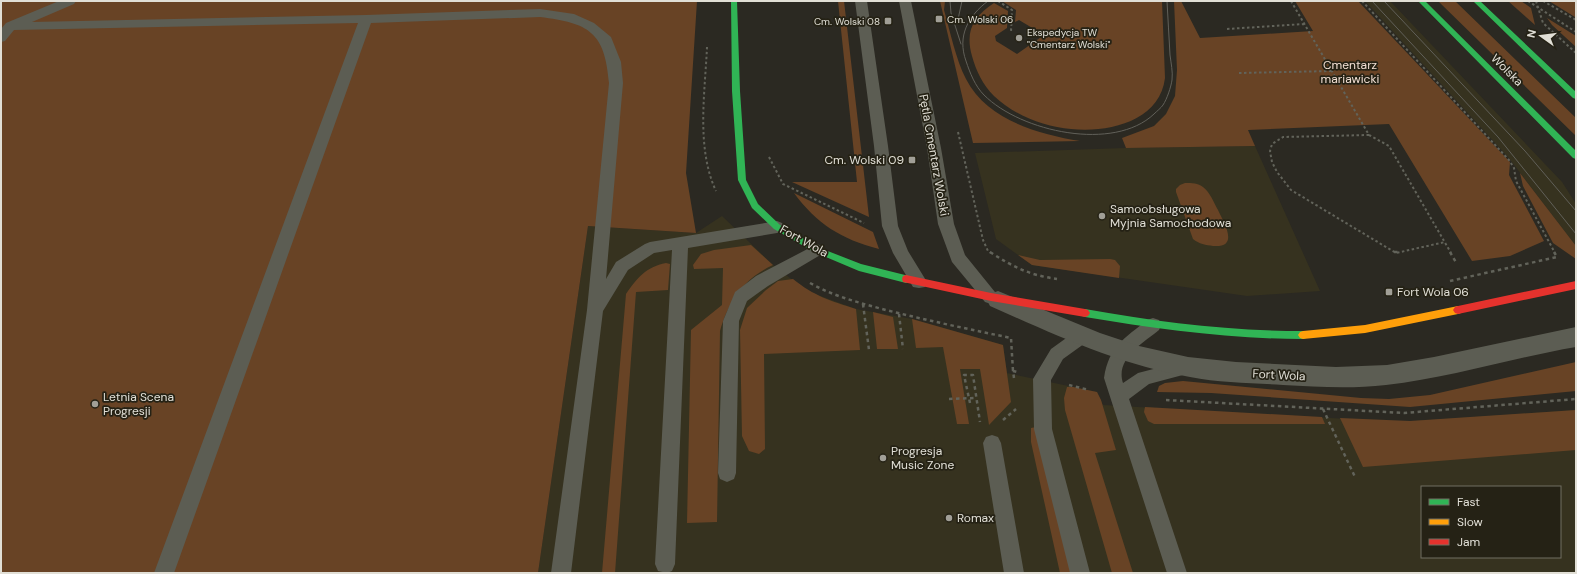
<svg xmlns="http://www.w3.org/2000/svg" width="1577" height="574" font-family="'DM Sans',sans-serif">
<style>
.built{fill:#36321f;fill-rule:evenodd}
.green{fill:#684325}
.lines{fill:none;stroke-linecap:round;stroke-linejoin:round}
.path-far1{stroke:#62635a;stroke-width:2;stroke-dasharray:2.5 2.5;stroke-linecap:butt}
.path{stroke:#62635a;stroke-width:2.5;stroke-dasharray:3.5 3.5;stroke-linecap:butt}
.lane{fill:#5c5d53;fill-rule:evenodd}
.street{fill:#5c5d53;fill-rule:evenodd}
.fast{fill:#30b455;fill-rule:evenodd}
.slow{fill:#ff9f0a;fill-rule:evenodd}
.jam{fill:#e5322d;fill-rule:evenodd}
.tram{stroke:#616059;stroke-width:1}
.poi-dot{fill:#a19f97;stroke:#252215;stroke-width:1.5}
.labels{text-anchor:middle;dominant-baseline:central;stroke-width:3.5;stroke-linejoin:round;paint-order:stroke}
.far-poi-label{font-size:10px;fill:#e1dfd6;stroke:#252215;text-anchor:start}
.park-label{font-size:12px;fill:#f2dfd3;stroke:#252215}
.street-label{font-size:12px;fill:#e1dfd6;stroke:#252215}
.poi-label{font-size:12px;fill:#e1dfd6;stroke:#252215;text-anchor:start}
</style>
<rect width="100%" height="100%" fill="#2b2922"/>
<path class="built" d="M1365,1H1390L1562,182L1576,204V246L1508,157Z
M1255,146L1320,291L1247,296L1032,265L996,239L975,153L1126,148Z
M722,216L773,265L807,291L856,309L912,319L1003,345L1007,373L1097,392L1103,405L1399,422L1576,410V573H538L588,226L696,233ZM1422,487H1560V557H1422Z"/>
<path class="green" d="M1,1H697L686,173L696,233L588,226L538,573H1Z
M838,1H844L869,217L792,182H857Z
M940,1H945L944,10C950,31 956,60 966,79C987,120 1038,134 1080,141L973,143Z
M1002,1H1162L1165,78C1160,121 1109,133 1071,129C1044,127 1014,115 994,96C983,85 976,71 972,56C965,31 973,17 994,3L1008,11L1007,28L995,36L996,41L1017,54L1044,35L1019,20L1015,22L1016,10Z
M1174,1H1181L1200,38L1313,31L1295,1H1358L1510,162L1509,175L1544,241L1510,256L1472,261L1389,124L1248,130L1255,146L1126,148L1122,138L1154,126L1166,114L1175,96L1177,70Z
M1438,1H1455L1576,118V136Z
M1508,1H1521L1531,8L1535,25Z
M1549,1H1576V17H1575Z
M1547,18L1576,36V47L1552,25Z
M1520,173L1576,246V259L1553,243L1523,186Z
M1185,183C1192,183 1198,183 1203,187C1210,192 1214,203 1218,210C1224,223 1240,248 1213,246C1206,245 1199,244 1193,239L1176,192V189L1180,185Z
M794,193L873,232L879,249C841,239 817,224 794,193Z
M751,245L773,265C743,279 729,301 720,331L717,522L687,523L691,330L722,305L723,268L694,269L693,265L701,254L714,250Z
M1018,255L1040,260L1110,259L1115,260L1120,266L1119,278L1032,265Z
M666,263L670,264L668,290L636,292L615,573H602L626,294C637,278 646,267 666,263Z
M793,279C814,296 831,301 856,309L860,350L764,354L765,449L759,454L749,451L742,436L740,330L747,308L766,290L778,281Z
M873,312L893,317L898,349H877Z
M912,319L1003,345L1011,402L989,425L980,369H960L969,424H957L943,347L916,348Z
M1576,362V391L1410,407L1211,393L1157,392L1159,386L1165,383L1183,381L1361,398L1389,399L1430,395Z
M1067,387H1073L1097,392L1101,400L1116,450L1095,453L1133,573H1112L1065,410L1064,398Z
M1145,407L1322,417L1325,424H1154L1148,421L1144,412Z
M1576,410V450L1363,467L1340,418L1410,421Z
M1036,427L1072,573H1060L1031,442V428Z"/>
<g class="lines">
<path class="path-far1" d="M998,1L1012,10L1011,32
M1291,1L1369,135L1389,146L1451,253
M1362,1L1509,160L1514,168L1516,181L1555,253
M1528,1L1576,32
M1536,1L1543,23L1576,53
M1543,1L1576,20
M1227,29L1304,24
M707,47C705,93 696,148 716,191
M1239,73L1332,71
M958,132L983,240L988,251L991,253
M1369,135L1283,137L1272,144L1270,151L1272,162L1277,172L1291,190L1396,253L1445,242
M769,157L783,184L864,223"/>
<path class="path" d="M990,252C1013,267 1029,275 1057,279
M1394,252H1400
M1450,252L1457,264
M1450,281L1557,257L1554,252
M810,283C833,296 857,302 882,309C925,320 968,329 1011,338L1013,371
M863,304L869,350
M899,314L903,349
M1014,378L1013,371L1017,372
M1069,385L1089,390
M949,399L975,398
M1166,400L1404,413L1576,399
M970,403L964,375H973L980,422
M1323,409L1355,477
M1003,420L1016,409"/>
<path class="lane" d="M59,1H76L74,4L32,22L366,15L540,9L574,14L594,23L611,37L621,62L623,83L606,279L616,262L645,244L650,242L777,221L782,223L785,227L782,231L777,233L688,248L675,564L672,571L667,573L658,571L655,564L672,250L654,253L628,270L603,311L571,573H551L587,310L609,83C605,32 589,23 540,17L371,23L174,573H154L358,23L14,30L5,41L1,42V29L6,23Z
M855,1H867L888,146L898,226L908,251L927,282L925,287L919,288L913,287L893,253L882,226L874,146Z
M899,1H911L941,148L954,224L965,255L999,297L997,302L991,304L985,302L952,262L938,224L927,148Z
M817,244L822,246L825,250L822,254L768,286L747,301L739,321L736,473L734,479L727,482L720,479L718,473L723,321L733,297L735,292L756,276Z
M1153,318L1159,320L1161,325L1159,330C1143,343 1115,359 1123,383L1138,373L1188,360L1194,362L1197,367L1194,372L1149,384L1129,399L1187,573H1167L1104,378C1109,346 1124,339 1147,320Z
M1082,329L1088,331L1090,336L1088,341L1063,359L1051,380L1052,429L1090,573H1070L1034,429L1033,379L1051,349L1076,331Z
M992,435L998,437L1001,443L1024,573H1004L983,443L986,437Z"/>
<path class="street" d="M998,291L1100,333L1139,346L1188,357L1236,362L1336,367L1387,365L1434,357L1576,327V347C1512,358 1450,378 1386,385C1352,389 1317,387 1283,385C1252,383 1220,383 1190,377C1120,365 1055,335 990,306L987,300L990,294Z"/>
<path class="fast" d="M731,1H737L740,91L746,180L758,204L780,225L820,248L861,264L909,276L910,279L909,282L906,283L859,271L814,252L774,229L752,208L738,180L732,91Z
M1418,1H1425L1576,151V159L1573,158Z
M1473,1H1480L1576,92V99L1573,98Z
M1085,309C1158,322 1229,331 1303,331L1306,332L1308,335L1306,338L1303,339C1229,339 1158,329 1085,317L1082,316L1080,313L1082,310Z"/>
<path class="slow" d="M1458,306L1461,307L1463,310L1461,313L1458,314L1365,333L1303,339L1300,338L1298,335L1300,332L1303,331L1365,325Z"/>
<path class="jam" d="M906,275L991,293L1085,309L1088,310L1090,313L1088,316L1085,317L991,301L903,282L902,279L903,276Z
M1576,281V289L1458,314L1455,313L1453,310L1455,307L1458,306Z"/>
<path class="tram" d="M950,1L951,13L961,44
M988,1C968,16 957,36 966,61C970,73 975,86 984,95C1021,132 1114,152 1154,114C1157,111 1161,108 1163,105C1167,99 1171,87 1172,80C1173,72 1171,63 1170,55C1169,37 1168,19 1167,1
M1372,1L1498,137L1576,234
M1384,1L1525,151L1576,211
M957,24L962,1"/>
</g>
<g class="poi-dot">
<rect x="935" y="15" width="8" height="8" rx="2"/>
<rect x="884" y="17" width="8" height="8" rx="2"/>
<circle cx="1019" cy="38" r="4"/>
<rect x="908" y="156" width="8" height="8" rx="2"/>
<circle cx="1102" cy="216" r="4"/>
<rect x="1385" y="288" width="8" height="8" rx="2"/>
<circle cx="95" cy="404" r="4"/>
<circle cx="883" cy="458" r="4"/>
<circle cx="949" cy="518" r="4"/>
</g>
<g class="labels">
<g class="far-poi-label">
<text x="947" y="19">Cm. Wolski 06</text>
<text x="880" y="21" text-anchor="end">Cm. Wolski 08</text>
<text x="1027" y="32">Ekspedycja TW<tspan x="1027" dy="12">"Cmentarz Wolski"</tspan></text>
</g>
<g class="park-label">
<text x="1350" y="65">Cmentarz<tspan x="1350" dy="14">mariawicki</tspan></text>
</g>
<g class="street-label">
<text transform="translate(1507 70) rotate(45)">Wolska</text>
<text transform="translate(934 155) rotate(80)">Pętla Cmentarz Wolski</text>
<text transform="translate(804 241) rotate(29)">Fort Wola</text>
<text transform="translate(1279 375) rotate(3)">Fort Wola</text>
</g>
<g class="poi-label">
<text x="904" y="160" text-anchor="end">Cm. Wolski 09</text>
<text x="1110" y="209">Samoobsługowa<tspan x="1110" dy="14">Myjnia Samochodowa</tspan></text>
<text x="1397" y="292">Fort Wola 06</text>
<text x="103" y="397">Letnia Scena<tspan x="103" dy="14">Progresji</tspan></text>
<text x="891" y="451">Progresja<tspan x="891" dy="14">Music Zone</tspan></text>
<text x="957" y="518">Romax</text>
</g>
</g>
<rect width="1577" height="574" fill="none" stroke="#e1dfd6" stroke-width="4"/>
<rect x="1421" y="486" width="140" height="72" fill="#252215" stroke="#706e62"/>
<rect x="1429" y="499" width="20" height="6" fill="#30b455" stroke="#706e62"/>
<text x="1457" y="506" font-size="12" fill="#e1dfd6">Fast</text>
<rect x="1429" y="519" width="20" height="6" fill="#ff9f0a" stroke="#706e62"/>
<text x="1457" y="526" font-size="12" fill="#e1dfd6">Slow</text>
<rect x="1429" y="539" width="20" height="6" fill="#e5322d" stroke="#706e62"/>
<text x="1457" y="546" font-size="12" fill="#e1dfd6">Jam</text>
<g transform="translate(1541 36) rotate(284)" stroke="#252215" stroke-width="3" paint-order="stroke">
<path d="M0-3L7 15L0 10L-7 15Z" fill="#e1dfd6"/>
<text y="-6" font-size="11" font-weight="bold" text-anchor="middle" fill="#e1dfd6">N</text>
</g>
</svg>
